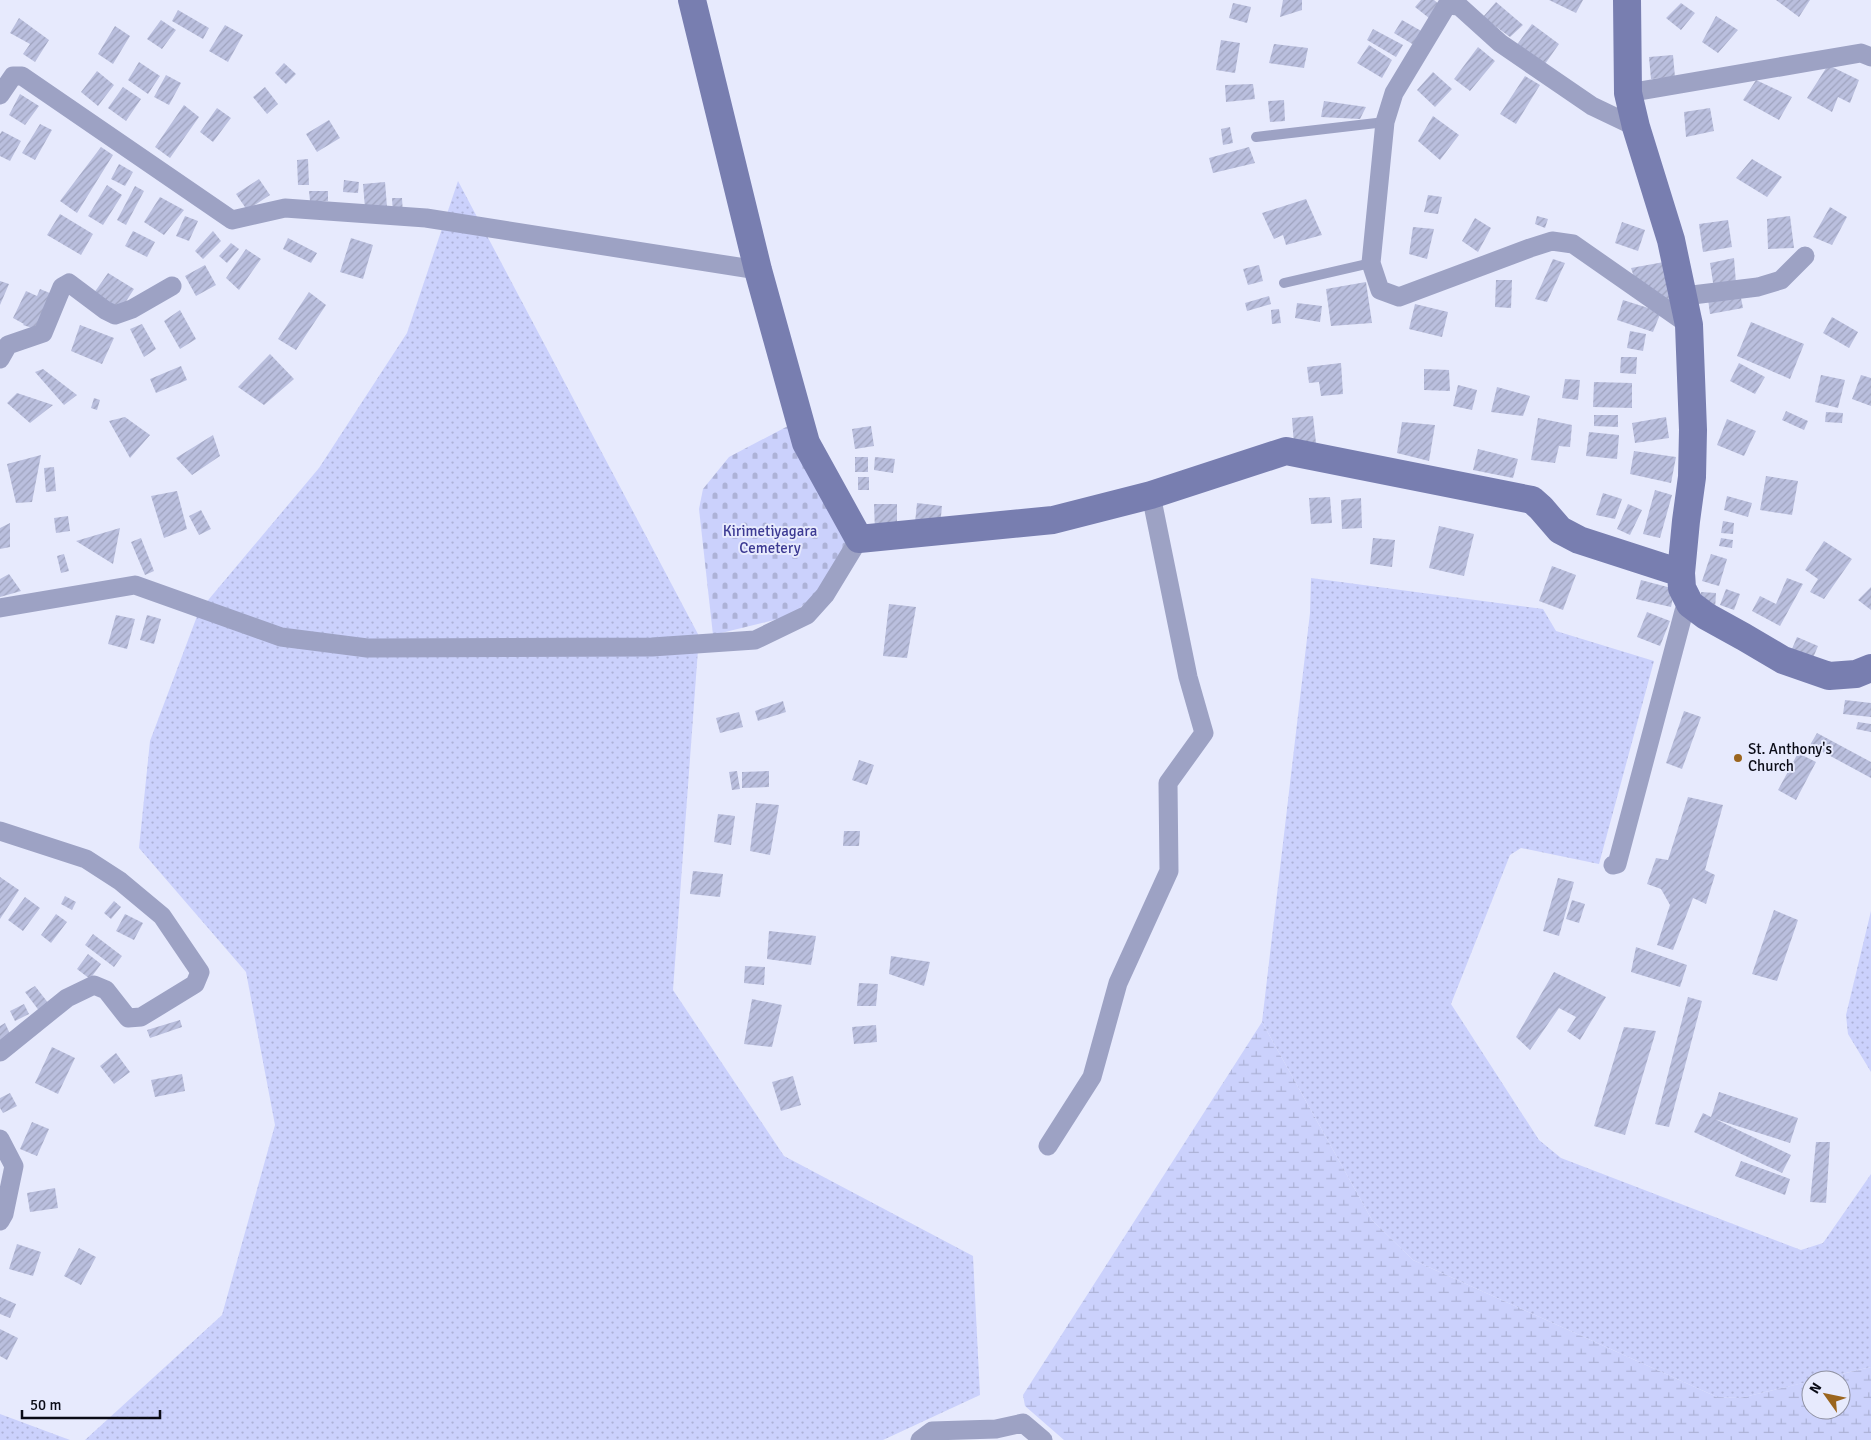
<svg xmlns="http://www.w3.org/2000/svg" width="1871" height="1440" font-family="Signika,sans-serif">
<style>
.green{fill:url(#green-dots)}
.wetland{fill:url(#wetland-marsh)}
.cemetery{fill:url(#cemetery-stones)}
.building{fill:url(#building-hatch)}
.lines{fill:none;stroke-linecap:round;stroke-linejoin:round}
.lane{stroke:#9da2c4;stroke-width:10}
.street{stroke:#9da2c4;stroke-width:19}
.secondary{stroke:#787eb0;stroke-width:28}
.poi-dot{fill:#9b651e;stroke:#e7eafd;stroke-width:2}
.labels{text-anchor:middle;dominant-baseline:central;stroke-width:4;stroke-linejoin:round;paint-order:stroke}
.park-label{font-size:15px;fill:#3c3a93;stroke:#e7eafd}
.poi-label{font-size:15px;fill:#0a0b16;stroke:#e7eafd;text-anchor:start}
</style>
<defs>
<pattern id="green-dots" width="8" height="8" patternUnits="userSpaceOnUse" patternTransform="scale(1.25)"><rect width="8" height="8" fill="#cbd1fc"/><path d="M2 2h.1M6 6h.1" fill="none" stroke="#adb2d7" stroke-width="1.8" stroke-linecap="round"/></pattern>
<pattern id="wetland-marsh" width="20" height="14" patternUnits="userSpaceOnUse" patternTransform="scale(1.25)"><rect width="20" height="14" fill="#cbd1fc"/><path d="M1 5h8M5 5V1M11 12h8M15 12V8" fill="none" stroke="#adb2d7"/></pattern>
<pattern id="cemetery-stones" width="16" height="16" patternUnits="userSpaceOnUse" patternTransform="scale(1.25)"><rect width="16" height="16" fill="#cbd1fc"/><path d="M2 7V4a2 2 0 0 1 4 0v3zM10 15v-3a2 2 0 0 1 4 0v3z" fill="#adb2d7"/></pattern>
<pattern id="building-hatch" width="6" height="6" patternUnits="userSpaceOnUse" patternTransform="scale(1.25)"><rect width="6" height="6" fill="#babfde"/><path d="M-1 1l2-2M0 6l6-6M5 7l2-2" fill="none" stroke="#9fa3be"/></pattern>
</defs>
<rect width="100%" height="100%" fill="#e7eafd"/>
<path class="green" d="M458,181L699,636L673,990L784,1156L973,1256L980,1395L883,1440H85L222,1315L275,1125L246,972L139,848L150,741L199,611L319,468L407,333Z
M1311,578L1543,609L1556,631L1654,661L1599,864L1521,848L1510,855L1451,1004L1539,1140L1561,1158L1801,1250L1823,1243L1871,1174V1367L1740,1398L1717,1397L1413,1260L1372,1220L1262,1022L1310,613Z
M1871,911V1072L1848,1034L1846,1015Z
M0,1414L70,1440H0Z"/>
<path class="wetland" d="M1262,1022L1372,1220L1413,1260L1717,1397L1740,1398L1811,1381V1410H1841V1380H1817L1871,1367V1440H1064L1025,1406L1023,1395Z"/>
<path class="cemetery" d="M788,426L847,535L849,551L819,591L791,616L713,635L699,509L703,489L729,457Z"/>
<path class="building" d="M1283,0H1302V10L1280,17Z
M1421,0H1434L1439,4L1429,18L1415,7Z
M1549,0H1583L1576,13Z
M1776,0H1810L1799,17Z
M1496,2L1523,25L1510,37L1483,17Z
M1233,3L1251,7L1247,23L1229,18Z
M1681,3L1695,13L1681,30L1666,18Z
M178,10L209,28L203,39L172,21Z
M1716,16L1738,30L1718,53L1702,42Z
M19,18L49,40L35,62L23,54L30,44L10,33Z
M161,20L176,30L162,49L147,39Z
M1402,20L1423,32L1414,45L1394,33Z
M1532,24L1559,44L1545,64L1516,46Z
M225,25L243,35L228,62L209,51Z
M115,26L130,36L113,64L98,54Z
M1373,29L1403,45L1396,57L1367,40Z
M1221,40L1240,43L1235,73L1216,70Z
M1274,44L1308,48L1304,68L1269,63Z
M1369,45L1392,60L1382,78L1357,63Z
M1478,47L1495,61L1470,91L1454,79Z
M1673,55L1675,77L1651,79L1649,57Z
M139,62L160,76L148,94L128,80Z
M284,63L296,74L286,84L275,73Z
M1828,65L1859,80L1850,103L1838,97L1832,112L1807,98Z
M97,71L114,85L98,106L81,92Z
M1433,72L1452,89L1435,107L1417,90Z
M166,75L181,83L169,105L154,97Z
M1525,76L1540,85L1516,124L1500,114Z
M1756,80L1792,97L1779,120L1743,100Z
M1253,84L1255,99L1226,102L1225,85Z
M123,87L141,99L126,121L108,108Z
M265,87L278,104L267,114L253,97Z
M20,94L39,106L25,125L9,115Z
M1284,100L1285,121L1270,122L1268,101Z
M1324,101L1366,107L1360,119L1321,117Z
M184,105L199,117L170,158L155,147Z
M217,108L231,118L213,142L200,132Z
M1710,108L1714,131L1686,137L1684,112Z
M1433,116L1459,135L1440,160L1418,141Z
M329,120L340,138L317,152L306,134Z
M40,124L52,130L35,160L22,153Z
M1230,127L1233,143L1223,145L1221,129Z
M2,131L21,141L10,161L0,156V134Z
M101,147L113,155L77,213L60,201Z
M1249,147L1255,163L1213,173L1209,158Z
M308,159L309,185H298L297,160Z
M1752,159L1782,177L1767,197L1736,178Z
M119,164L133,172L125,186L111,179Z
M259,179L270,195L247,210L236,194Z
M344,180L359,182L358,193L343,192Z
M385,182L387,207L365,208L363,184Z
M107,185L122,195L103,225L88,216Z
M135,186L144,191L126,225L117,220Z
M309,191H328V201H310Z
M1428,195L1442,197L1438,214L1424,212Z
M160,197L184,210L164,235L144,222Z
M392,198H402L403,214H393Z
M1306,199L1322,235L1286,245L1283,235L1274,239L1262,213Z
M1830,207L1847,217L1832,245L1813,237Z
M60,214L93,234L81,255L47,235Z
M185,216L198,221L189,241L176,236Z
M1537,216L1548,219L1545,228L1535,224Z
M1790,216L1794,248L1768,249L1767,219Z
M1475,218L1491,228L1478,252L1462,241Z
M1728,220L1732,247L1703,252L1699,224Z
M1622,222L1645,230L1638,251L1615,243Z
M1413,227L1434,229L1427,259L1409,254Z
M133,231L155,242L147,257L125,246Z
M213,231L221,241L203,259L195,251Z
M288,238L317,253L311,263L283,249Z
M351,238L373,245L363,279L340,272Z
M231,243L239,249L227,263L219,256Z
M246,249L261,259L239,290L226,278Z
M1734,258L1736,283L1714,289L1710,263Z
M1553,259L1565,263L1547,302L1535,299Z
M1664,262L1680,310L1635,280L1631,268Z
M205,265L216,285L196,296L185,276Z
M1259,265L1263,281L1248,285L1243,269Z
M108,273L134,289L121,309L94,293Z
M1496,280H1512L1511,308L1495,307Z
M0,281L9,284L0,305Z
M1366,282L1372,323L1331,326L1326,289Z
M40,289L57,296L39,330L23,325L24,324L13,318L26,291L37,296Z
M309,292L326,305L296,350L278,339Z
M1740,293L1743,308L1710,314L1708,299Z
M1269,296L1271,304L1247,311L1245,303Z
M1623,300L1661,312L1653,332L1617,320Z
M1297,303L1322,306L1320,322L1295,318Z
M1415,304L1448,312L1442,337L1409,329Z
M1279,309L1281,323L1272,324L1271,310Z
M180,310L196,339L180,349L164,321Z
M1832,317L1858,332L1849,348L1823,333Z
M1751,322L1804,344L1790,379L1737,356Z
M142,324L156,349L144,357L130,329Z
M80,325L114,338L102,364L71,351Z
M1630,331L1646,334L1643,351L1627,348Z
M270,354L294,379L264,405L238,387Z
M1621,357H1637L1636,374L1620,373Z
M1341,363L1343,394L1321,396L1319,382L1309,383L1307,367Z
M1739,363L1765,377L1755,394L1730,381Z
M181,366L187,380L156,393L150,379Z
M43,369L77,395L64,405L35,372Z
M1424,369L1449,370L1450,391L1424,390Z
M1821,375L1845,380L1838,408L1815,402Z
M1861,375L1871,378V406L1852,399Z
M1565,379L1580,380L1578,400L1562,398Z
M1594,382L1632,383V408L1593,407Z
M1458,385L1477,390L1472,410L1453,406Z
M1497,387L1530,396L1523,416L1491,412Z
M17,393L53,405L30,423L7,403Z
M94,398L100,400L97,410L91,408Z
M1786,411L1808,421L1804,430L1782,420Z
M1826,412L1843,413L1842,423L1825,422Z
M1594,415H1618V427L1594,426Z
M1313,416L1316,443L1294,445L1292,418Z
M125,417L150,435L130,458L109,421Z
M1666,417L1669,438L1635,443L1632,423Z
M1538,418L1572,425L1570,447L1559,446L1555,463L1531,460Z
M1727,419L1756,431L1744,456L1717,445Z
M1402,422L1435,425L1429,461L1397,453Z
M871,426L874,446L855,449L852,429Z
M1589,432L1619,435L1617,459L1586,456Z
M213,435L220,456L192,475L176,458Z
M1478,449L1518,459L1513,478L1473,470Z
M1634,451L1676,457L1671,483L1630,474Z
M41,455L32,502L16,503L7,464Z
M855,457H868V472H855Z
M875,457L895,459L893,473L874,470Z
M54,467L56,491L46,492L44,468Z
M1766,476L1798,481L1792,515L1760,510Z
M858,477H869V490H858Z
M1655,490L1672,495L1660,538L1643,534Z
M177,491L187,529L164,538L151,496Z
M1603,493L1622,499L1615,519L1596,515Z
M1727,496L1752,503L1748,517L1724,510Z
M1330,497L1332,523L1311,524L1309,498Z
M1361,498L1362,528L1342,529L1341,500Z
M917,503L942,506L939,536L914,533Z
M874,504H897V531H875Z
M1628,504L1642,510L1630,535L1617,529Z
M201,510L211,529L199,535L189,516Z
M68,516L70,531L56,533L54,518Z
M1723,521L1734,523L1733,534L1721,533Z
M10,523V547L0,549V528Z
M1439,526L1474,534L1464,576L1429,568Z
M120,528L113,564L76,541Z
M141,538L154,571L145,575L131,542Z
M1373,538L1395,540L1392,567L1370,564Z
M1721,538L1733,540L1732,548L1719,546Z
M1824,541L1852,559L1824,599L1810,592L1818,579L1805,570Z
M64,554L69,571L61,573L57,556Z
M1711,554L1727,559L1719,586L1702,581Z
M1552,566L1576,575L1563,610L1539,601Z
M9,574L21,591L0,597V579Z
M1787,578L1803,584L1780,626L1752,611L1760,596L1776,604Z
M1641,580L1675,589L1671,607L1636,599Z
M1871,587V610L1858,600Z
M1726,589L1740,594L1734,610L1720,605Z
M1701,592L1716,593L1715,609L1700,608Z
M889,604L916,607L907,658L883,656Z
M1647,612L1670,621L1660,646L1637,637Z
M116,615L135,619L127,649L108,644Z
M147,615L161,619L154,644L140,640Z
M1797,637L1818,646L1810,665L1789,656Z
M1845,700L1871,703V717L1843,714Z
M783,701L786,712L758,721L755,711Z
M1684,711L1701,717L1682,769L1666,763Z
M739,712L743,727L720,733L716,718Z
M1858,722L1871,724V732L1856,729Z
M1817,733L1871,762V778L1810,745Z
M1798,753L1816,762L1796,800L1778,790Z
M859,760L874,765L867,785L852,780Z
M737,771L740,789L732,790L729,772Z
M769,771V787L742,788V772Z
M1688,797L1723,805L1705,870L1715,875L1706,904L1693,898L1673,950L1657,945L1670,905L1661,889L1647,884L1656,858L1668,860Z
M756,803L779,805L770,855L750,851Z
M718,814L735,816L731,845L714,842Z
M844,831H860L859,846H843Z
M693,871L723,874L720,897L690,894Z
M0,877L19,890L0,919Z
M1558,878L1574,882L1559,936L1543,931Z
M65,896L76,902L72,910L61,904Z
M25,897L40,908L23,931L8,920Z
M1572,900L1585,904L1579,923L1566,919Z
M114,901L121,907L111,919L104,913Z
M1774,910L1798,920L1777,981L1752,974Z
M56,914L67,922L51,943L41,935Z
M125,914L143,923L134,940L116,931Z
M769,931L816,936L811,965L767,959Z
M93,934L122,956L114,967L85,945Z
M1636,947L1687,965L1680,987L1631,972Z
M88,954L101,964L90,979L77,969Z
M891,956L930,962L924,986L889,974Z
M745,966L765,967L764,985L744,983Z
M1554,972L1606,997L1580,1040L1567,1031L1576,1017L1559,1008L1530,1050L1516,1037Z
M859,983L878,984L876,1006H857Z
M35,986L49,1004L40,1012L25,992Z
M1688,997L1702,1001L1669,1127L1655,1124Z
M752,999L782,1005L772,1047L744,1044Z
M24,1004L29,1014L15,1021L10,1011Z
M180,1020L182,1027L150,1038L147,1030Z
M5,1023L12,1038L0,1044V1026Z
M876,1025L877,1042L854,1044L852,1027Z
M1624,1027L1656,1031L1625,1135L1594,1126Z
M52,1047L75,1058L58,1094L35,1083Z
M116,1053L130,1072L114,1084L100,1066Z
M182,1074L185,1091L155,1097L151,1080Z
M793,1076L801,1105L781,1111L772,1082Z
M1719,1092L1798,1118L1790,1143L1715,1119L1791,1155L1782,1173L1694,1132L1703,1113L1711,1117Z
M10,1093L17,1106L3,1113L0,1108V1098Z
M32,1122L49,1129L37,1156L20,1149Z
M1816,1142H1830L1826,1203L1810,1202Z
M1741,1161L1790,1179L1785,1195L1735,1176Z
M55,1188L58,1208L30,1212L27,1193Z
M17,1244L41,1252L33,1276L9,1269Z
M79,1248L96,1257L81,1285L64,1276Z
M0,1297L16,1304L10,1318L0,1314Z
M0,1329L18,1338L7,1360L0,1356Z"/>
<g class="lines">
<path class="lane" d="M1256,137L1385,122
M1284,283L1371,263"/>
<path class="street" d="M1628,93L1861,53L1871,57
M0,95L13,76H22L232,220L285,208L426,218L758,270
M1636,127L1592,106L1500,43L1459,6L1447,5L1394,93L1385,122L1371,263L1380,290L1399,297L1530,248L1552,241L1573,244L1689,325
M1684,296L1758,287L1781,280L1805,256
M0,359L8,345L43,333L62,287L69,283L105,310L115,315L132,309L172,286
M0,608L135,585L281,637L367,648L652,647L755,640L807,615L825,595L859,539
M0,831L86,859L120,881L162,916L200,972L195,984L141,1017L128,1018L106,990L94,985L67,998L0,1052
M1613,865L1617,864L1684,611L1690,604
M0,1139L14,1166L4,1214L0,1221
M1048,1146L1092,1077L1118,983L1169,871L1168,783L1204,733L1188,677L1151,495
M920,1440L932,1431L996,1429L1023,1423L1043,1440"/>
<path class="secondary" d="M692,0L758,270L806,443L859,539L1053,520L1151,495L1286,451L1532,500L1541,508L1560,530L1579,540L1681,573
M1627,0L1628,93L1636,127L1671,240L1689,325L1693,430L1692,477L1686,521L1681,573L1682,588L1690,604L1706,616L1744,637L1783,660L1829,676L1856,674L1871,668"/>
</g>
<circle class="poi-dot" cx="1738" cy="758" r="5"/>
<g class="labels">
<g class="park-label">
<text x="770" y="531">Kirimetiyagara<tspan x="770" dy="17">Cemetery</tspan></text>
</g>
<g class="poi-label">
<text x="1748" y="749">St. Anthony's<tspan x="1748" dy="17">Church</tspan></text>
</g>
</g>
<g transform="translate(1826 1395) rotate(303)"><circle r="24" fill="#e7eafd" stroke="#8f91a1"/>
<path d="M0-4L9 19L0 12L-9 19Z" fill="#9b651e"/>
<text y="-8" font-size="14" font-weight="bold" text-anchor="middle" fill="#0a0b16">N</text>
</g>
<path d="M22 1410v8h138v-8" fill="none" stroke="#0a0b16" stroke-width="2.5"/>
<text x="30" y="1410" font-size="15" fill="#0a0b16" stroke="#e7eafd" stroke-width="4" paint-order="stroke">50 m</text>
</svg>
